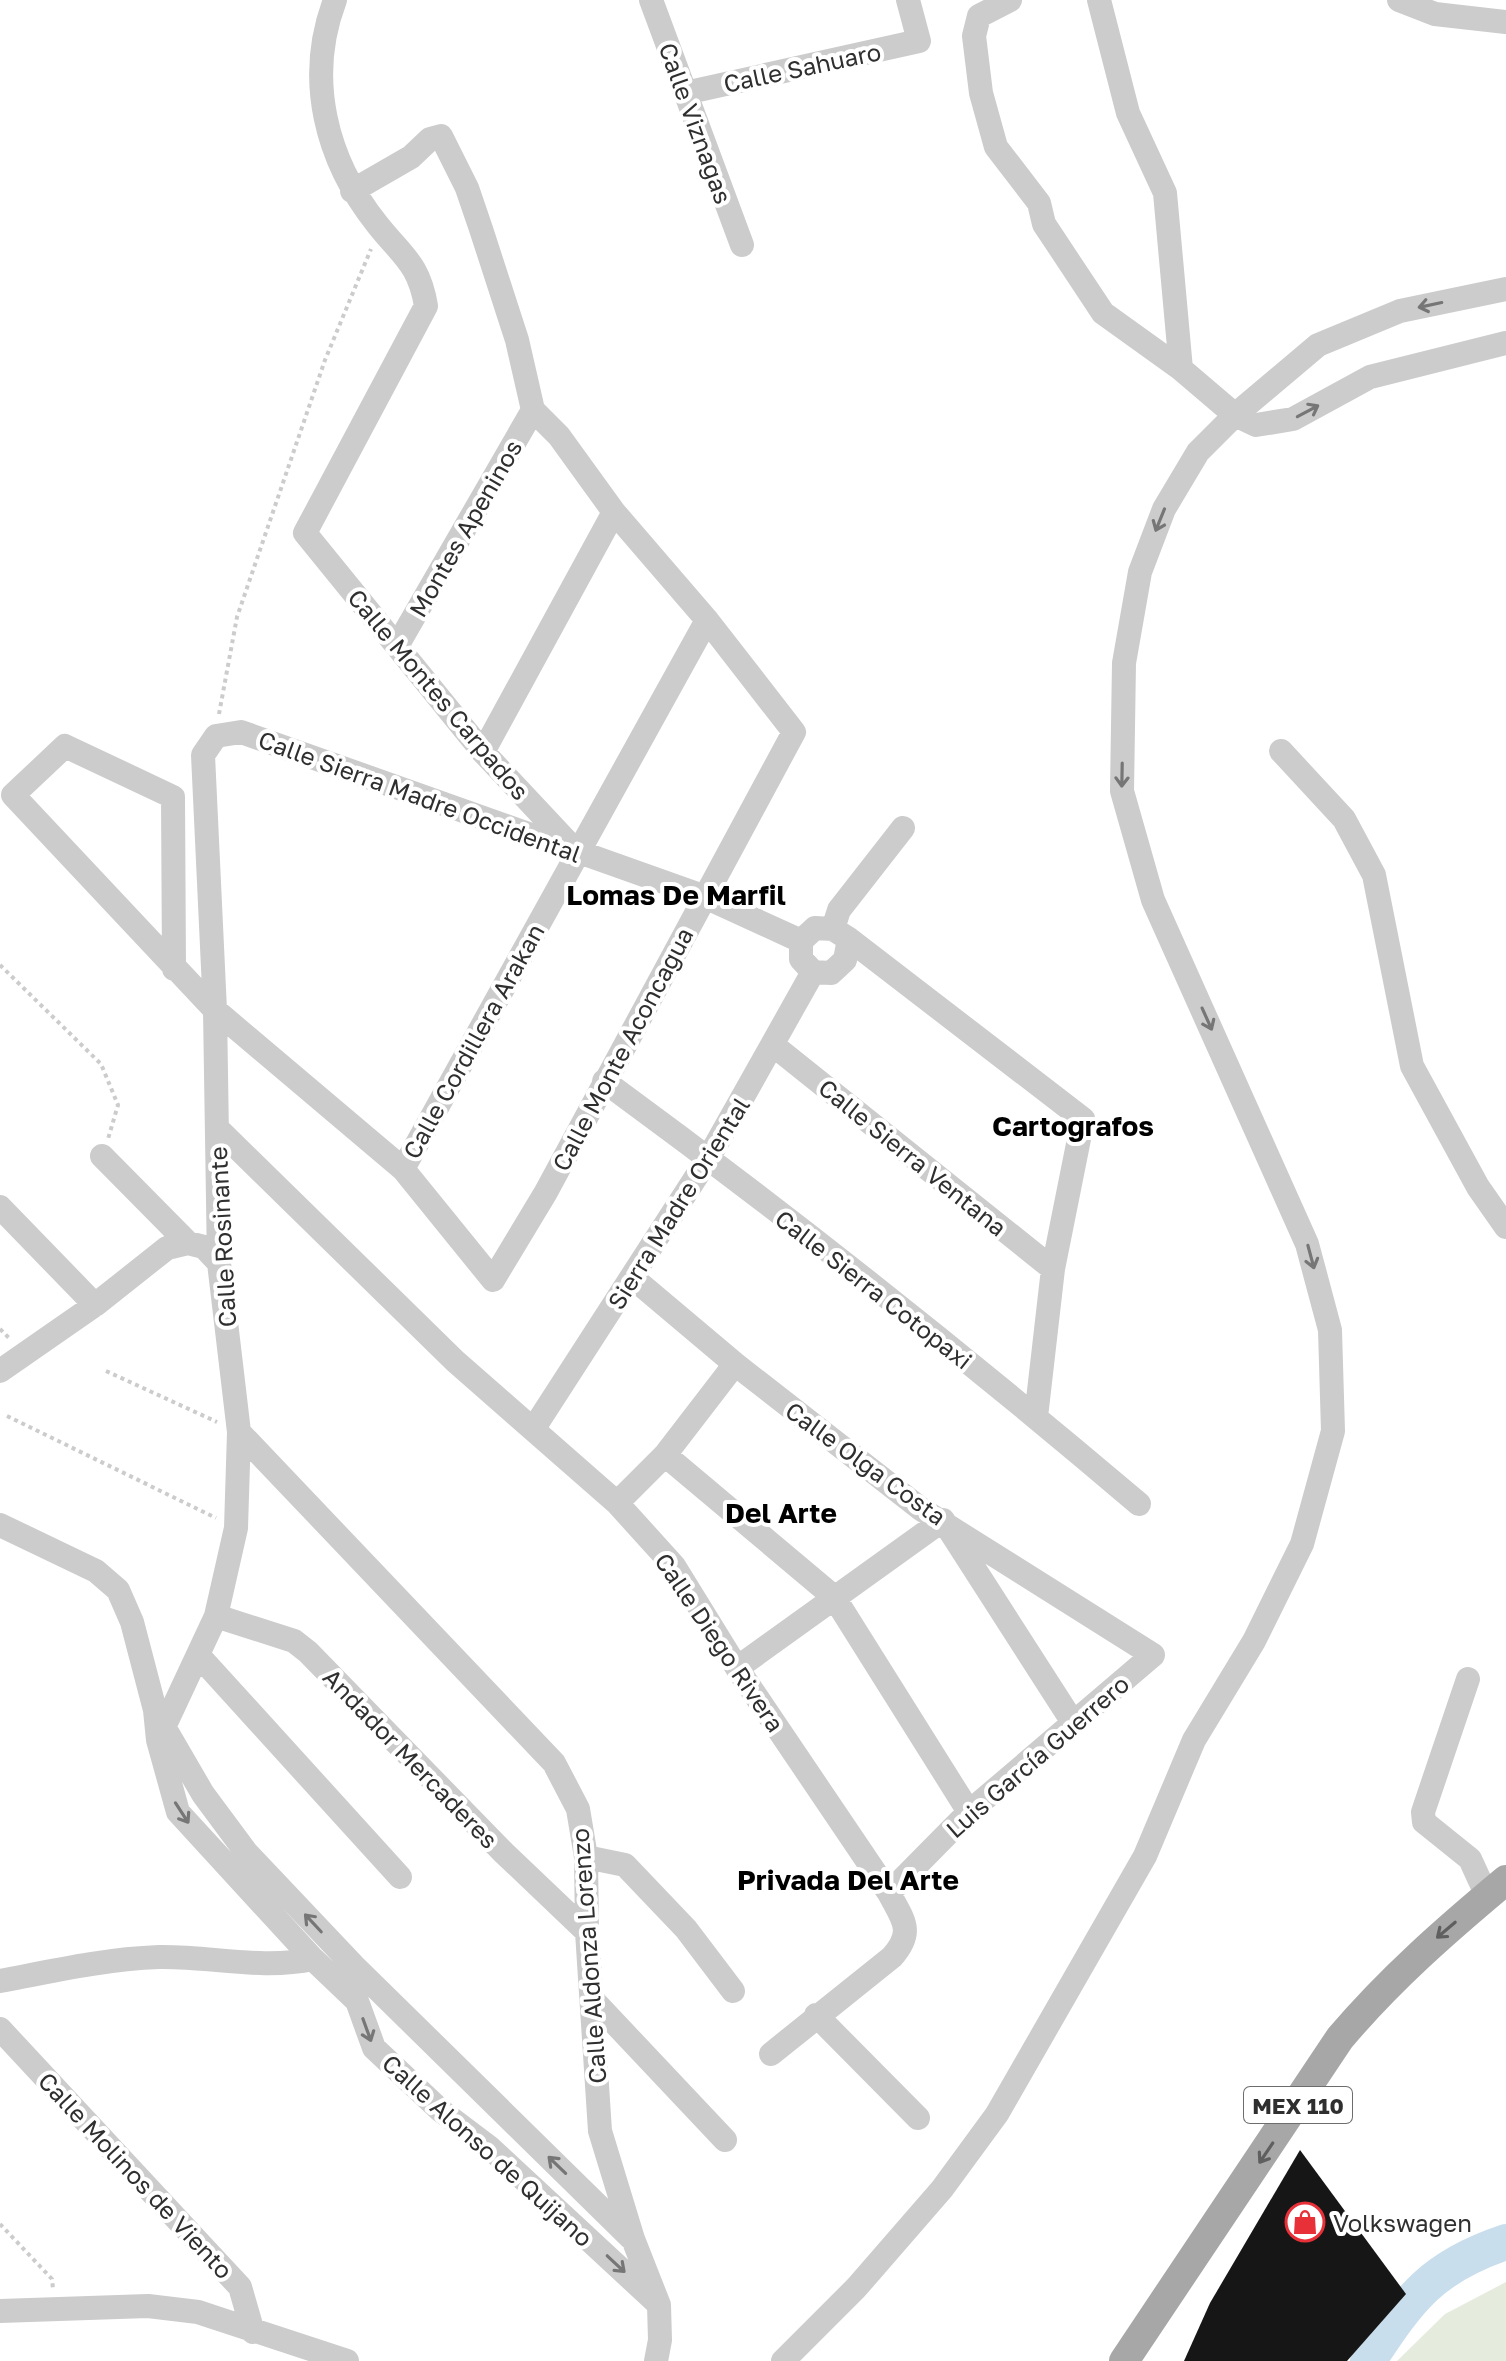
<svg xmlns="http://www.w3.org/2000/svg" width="1506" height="2361" font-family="'Golos Text',sans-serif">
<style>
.green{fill:#e5ecdd}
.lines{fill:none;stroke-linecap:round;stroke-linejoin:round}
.river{stroke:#c9deec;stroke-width:36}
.building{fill:#161616}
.path{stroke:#ccc;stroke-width:4;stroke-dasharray:4 4;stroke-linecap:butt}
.minor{stroke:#ccc;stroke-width:24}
.major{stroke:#a7a7a7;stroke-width:30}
.oneway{stroke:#767676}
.oneway2{stroke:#5f5f5f}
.labels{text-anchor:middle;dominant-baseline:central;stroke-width:8;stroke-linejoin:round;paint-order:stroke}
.shield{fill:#fff;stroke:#6d6d6d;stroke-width:2}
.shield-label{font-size:22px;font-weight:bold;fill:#2f2f2f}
.street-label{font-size:24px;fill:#2f2f2f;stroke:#fff}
.poi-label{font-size:24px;fill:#2f2f2f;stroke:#fff;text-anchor:start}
.quarter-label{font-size:28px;font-weight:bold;fill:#000;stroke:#fff}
</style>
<rect width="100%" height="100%" fill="#fff"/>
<path class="green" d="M1506,2282V2361H1397L1445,2314Z"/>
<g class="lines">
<path class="river" d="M1368,2361C1410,2298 1431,2267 1506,2242"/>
</g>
<path class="building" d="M1300,2150L1406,2294L1347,2361H1184L1210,2303Z"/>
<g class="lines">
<path class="path" d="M219,714L237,617L325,360L371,249
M0,965L101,1064L118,1105L108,1139
M0,1329L10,1339
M106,1371L217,1422
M7,1416L216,1518
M0,2224L52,2279L53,2289"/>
<path class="minor" d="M335,0C305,79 326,160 377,224C402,256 419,263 426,306L305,533L483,752L572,847
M651,0L742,245
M1010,0L979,16L974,36L981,93L996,147L1039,203L1044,224L1103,313L1181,369L1235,415L1256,425L1293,419L1370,377L1506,343
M1099,0L1128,113L1165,193L1181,369
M1399,0L1435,14L1506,22
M685,93L919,41L908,0
M397,646L533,410
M1281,751L1344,819L1374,875L1412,1066L1478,1187L1506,1227
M483,752L614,512
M815,928L833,929L849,939L845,960L831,973L813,972L801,959V941Z
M833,929L839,910L903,828
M849,939L1083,1119L1053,1269L1036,1417
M174,969L173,797L65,746L13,795L215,1010L403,1169L493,1280L546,1192L794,732L707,620L614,512L559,436L533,410L517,340L481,229L467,188L441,136L430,139L411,157L352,191
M773,1045L1053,1269
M604,1081C787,1215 966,1357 1139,1504
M217,1128L455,1361L617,1503L674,1566L737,1668L889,1893C903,1920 915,1931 892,1957L771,2054
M102,1156L188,1243
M403,1169L707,620
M0,1207L95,1305
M633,1278L735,1364L921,1509L1153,1655L969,1812L889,1893
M0,1371L95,1305L167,1248L188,1243L204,1247L219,1263
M534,1428L709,1157L813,972
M239,1432L554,1763L578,1809L586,1857L587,1932L600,2131L633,2239L659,2305L660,2340L656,2361
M665,1455L834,1597L969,1812
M617,1503L665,1455L735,1364
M0,1525L96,1571L118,1590L132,1622L155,1710L158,1740L178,1812L313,1959L357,2001L374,2048L440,2110L489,2147L655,2301
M216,1616L294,1641L308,1652L504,1853L587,1932
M200,1657L400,1877
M737,1668L943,1520L1074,1724
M1468,1679L1423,1812L1424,1822L1470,1859L1487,1896
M160,1720L203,1794L246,1852L354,1966L631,2238
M158,1740L216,1616L236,1528L239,1432L219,1263L215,1010L203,755L216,736L241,732L703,896L801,941
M586,1857L625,1865L686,1929L733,1991
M0,1981C52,1971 105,1959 159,1957C211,1956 261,1970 313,1959
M592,1999L725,2140
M816,2015L918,2118
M0,2029L240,2287L253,2332
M0,2311L148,2306L198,2312L347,2361
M783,2361L856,2288L942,2189L997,2114L1145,1856L1194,1740L1254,1641L1302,1544L1333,1431L1330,1330L1307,1244L1153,900L1122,791L1124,663L1140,572L1164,509L1198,452L1235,415L1318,345L1400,311L1506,289"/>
<path class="major" d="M1124,2361L1340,2038C1390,1979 1446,1930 1506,1880"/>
</g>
<defs><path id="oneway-shaft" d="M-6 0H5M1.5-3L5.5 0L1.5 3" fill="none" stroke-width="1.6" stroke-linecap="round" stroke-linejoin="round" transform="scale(2)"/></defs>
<g class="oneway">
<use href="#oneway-shaft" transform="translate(1430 305) rotate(168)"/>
<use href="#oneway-shaft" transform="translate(1308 411) rotate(-28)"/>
<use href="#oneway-shaft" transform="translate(1160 520) rotate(112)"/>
<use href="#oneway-shaft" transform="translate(1122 775) rotate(91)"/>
<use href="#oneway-shaft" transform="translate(1207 1019) rotate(66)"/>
<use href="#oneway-shaft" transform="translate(1311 1257) rotate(75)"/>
<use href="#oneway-shaft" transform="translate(182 1813) rotate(57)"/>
<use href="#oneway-shaft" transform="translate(313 1923) rotate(-133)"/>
<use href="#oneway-shaft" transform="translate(367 2030) rotate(70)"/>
<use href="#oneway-shaft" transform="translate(557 2165) rotate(-136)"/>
<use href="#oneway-shaft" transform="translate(616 2264) rotate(43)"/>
</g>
<g class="oneway2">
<use href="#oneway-shaft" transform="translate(1446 1930) rotate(140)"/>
<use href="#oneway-shaft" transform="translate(1266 2153) rotate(124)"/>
</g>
<defs>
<g id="shop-ring" transform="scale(2)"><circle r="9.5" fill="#fff" stroke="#e83039" stroke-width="1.5"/><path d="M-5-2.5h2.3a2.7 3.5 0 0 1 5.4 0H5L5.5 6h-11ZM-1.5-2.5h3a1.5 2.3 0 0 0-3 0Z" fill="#e83039"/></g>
</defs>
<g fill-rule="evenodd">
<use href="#shop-ring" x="1305" y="2222"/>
</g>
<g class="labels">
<rect class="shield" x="1244" y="2087" width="108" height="36" rx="6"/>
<g class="shield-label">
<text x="1298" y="2105">MEX 110</text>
</g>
<g class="street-label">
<text transform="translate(802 67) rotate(-12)">Calle Sahuaro</text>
<text transform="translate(696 123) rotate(70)">Calle Viznagas</text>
<text transform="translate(465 528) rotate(-60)">Montes Apeninos</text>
<text transform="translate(439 694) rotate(50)">Calle Montes Carpados</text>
<text transform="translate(420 796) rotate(20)">Calle Sierra Madre Occidental</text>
<text transform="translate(473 1041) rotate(-61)">Calle Cordillera Arakan</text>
<text transform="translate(622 1049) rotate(-62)">Calle Monte Aconcagua</text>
<text transform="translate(913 1157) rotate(39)">Calle Sierra Ventana</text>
<text transform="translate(678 1203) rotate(-58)">Sierra Madre Oriental</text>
<text transform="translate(222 1237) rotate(-93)">Calle Rosinante</text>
<text transform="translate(874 1289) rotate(38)">Calle Sierra Cotopaxi</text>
<text transform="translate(866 1463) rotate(36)">Calle Olga Costa</text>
<text transform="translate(720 1642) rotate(56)">Calle Diego Rivera</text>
<text transform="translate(1037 1756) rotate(-41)">Luis García Guerrero</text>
<text transform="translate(411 1758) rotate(46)">Andador Mercaderes</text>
<text transform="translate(588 1956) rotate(-94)">Calle Aldonza Lorenzo</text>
<text transform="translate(488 2150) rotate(42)">Calle Alonso de Quijano</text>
<text transform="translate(136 2175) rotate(47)">Calle Molinos de Viento</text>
</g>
<g class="poi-label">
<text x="1333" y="2222">Volkswagen</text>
</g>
<g class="quarter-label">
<text x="676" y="894">Lomas De Marfil</text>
<text x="1073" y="1125">Cartografos</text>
<text x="781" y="1512">Del Arte</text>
<text x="848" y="1879">Privada Del Arte</text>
</g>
</g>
</svg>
